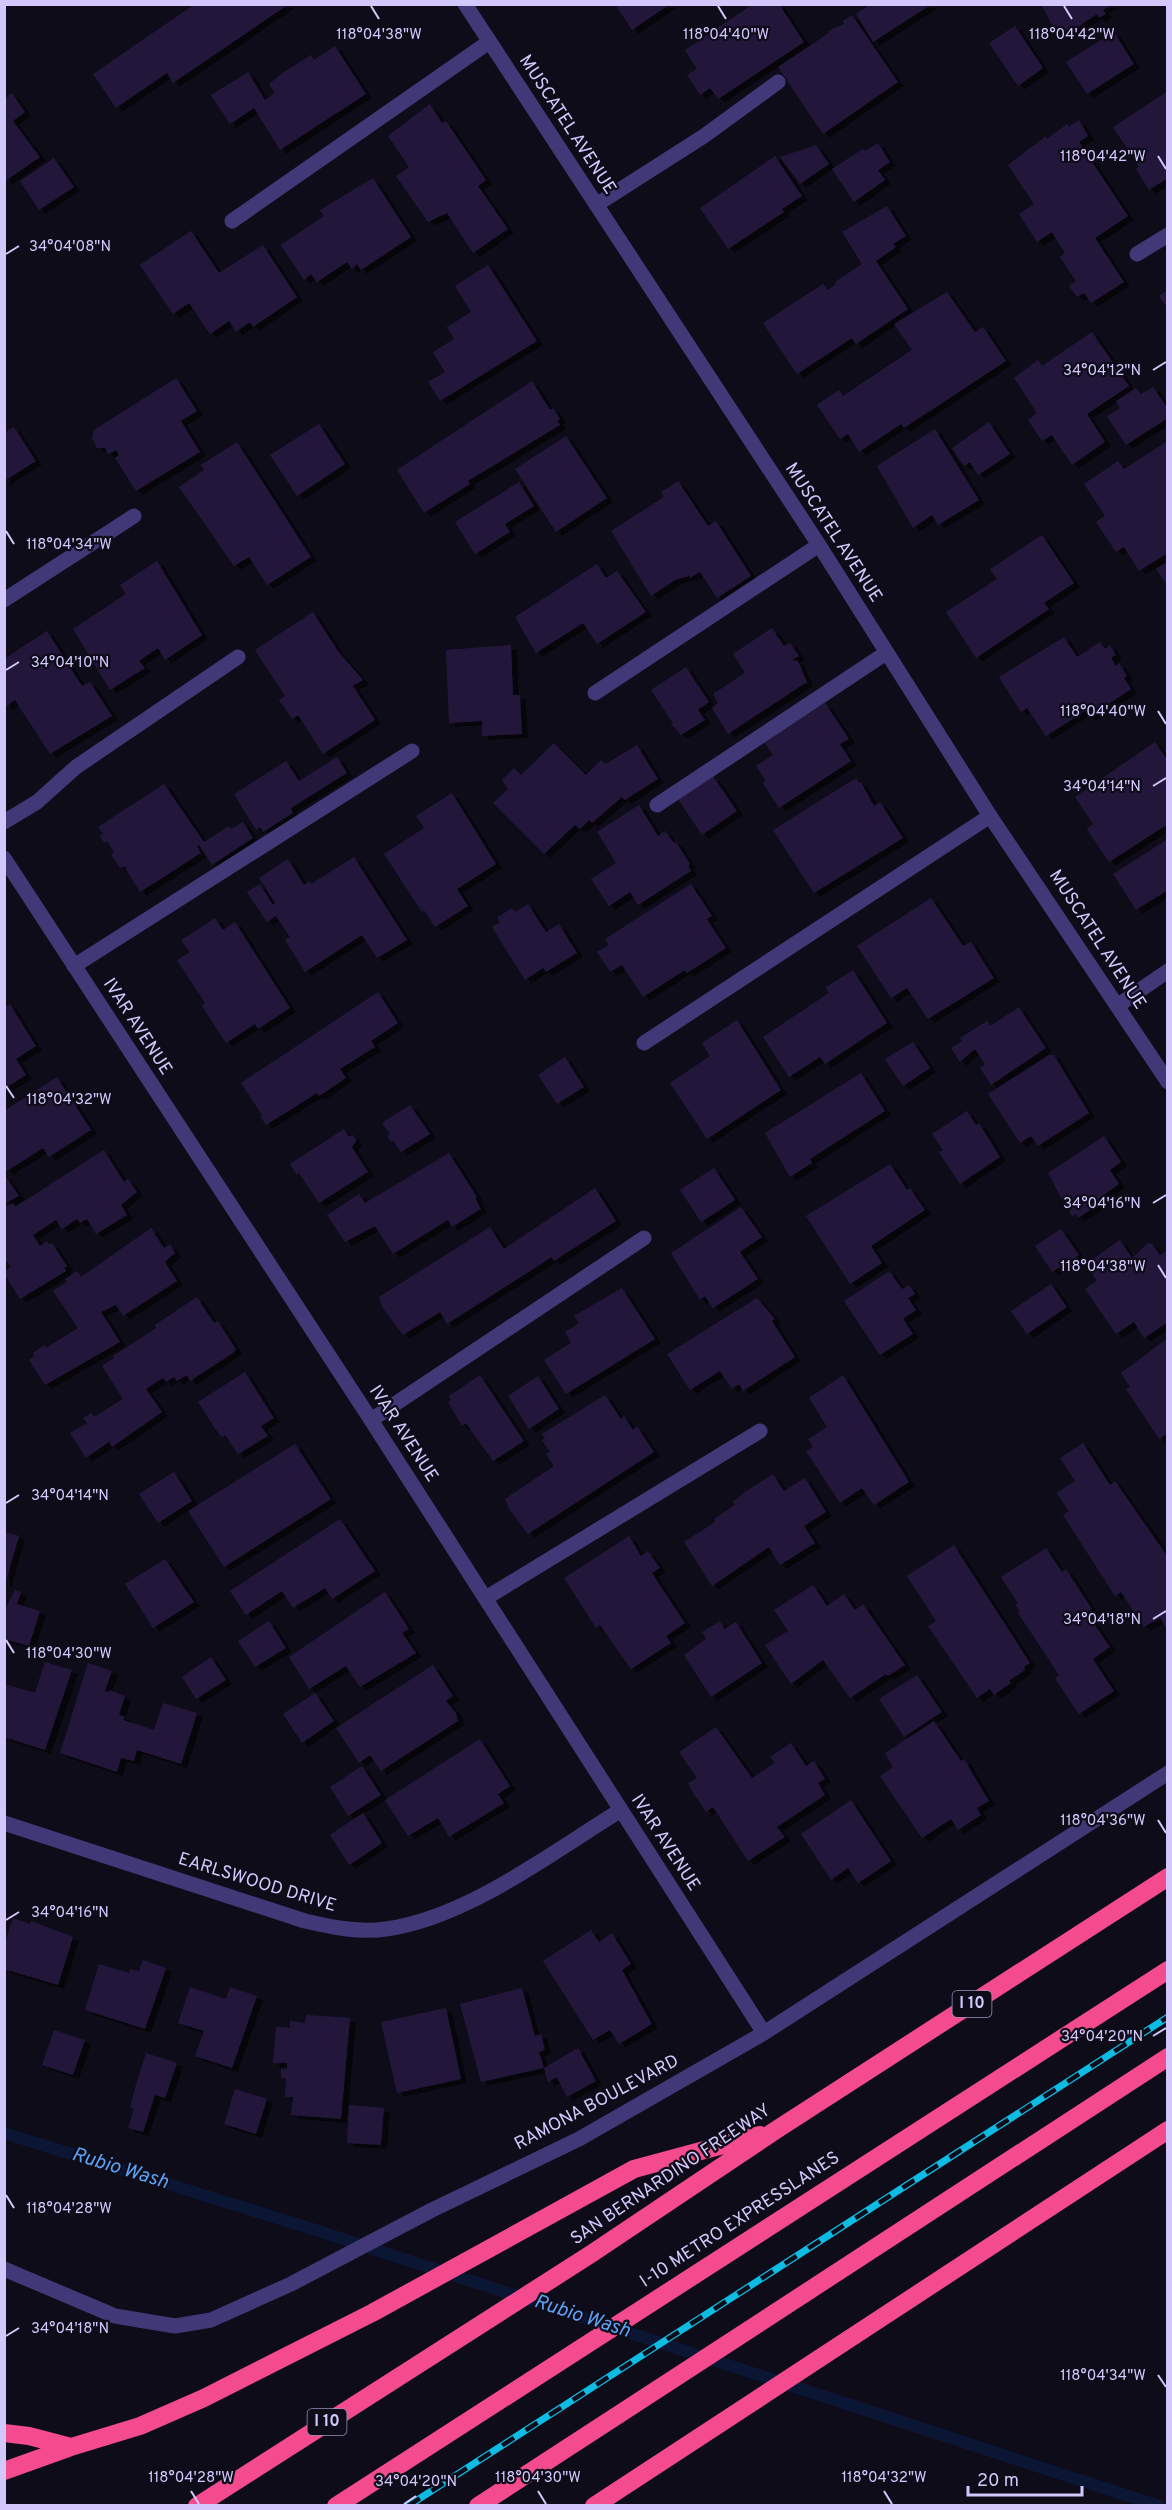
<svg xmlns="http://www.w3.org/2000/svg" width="1172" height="2510" font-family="Overpass,sans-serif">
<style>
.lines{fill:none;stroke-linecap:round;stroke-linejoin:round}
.stream{stroke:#0b1634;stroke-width:12}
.building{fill:#22193a;filter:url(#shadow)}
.minor{stroke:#413977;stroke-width:15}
.highway{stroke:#f44b8e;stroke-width:18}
.rail-casing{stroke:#0ebbe2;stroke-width:7}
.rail{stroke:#0f0c1a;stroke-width:4.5;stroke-dasharray:14;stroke-linecap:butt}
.ticks{fill:none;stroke:#d3c8fc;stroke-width:2}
.labels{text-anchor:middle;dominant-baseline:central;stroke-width:4.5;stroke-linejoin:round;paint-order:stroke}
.shield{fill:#0f0c1a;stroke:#9890b8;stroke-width:1.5}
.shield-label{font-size:16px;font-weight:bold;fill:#d3c8fc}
.street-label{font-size:18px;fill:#d3c8fc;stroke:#0f0c1a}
.water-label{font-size:20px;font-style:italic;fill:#5da2f5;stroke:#0f0c1a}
.ticks-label{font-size:15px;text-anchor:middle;fill:#d3c8fc;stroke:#0f0c1a;stroke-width:4.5;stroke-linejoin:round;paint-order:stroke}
</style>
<defs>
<filter id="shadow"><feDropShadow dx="6" dy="4" stdDeviation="0" flood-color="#0009"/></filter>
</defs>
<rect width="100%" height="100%" fill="#0f0c1a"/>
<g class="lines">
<path class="stream" d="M4,2133L306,2227L1159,2506"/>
</g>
<path class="building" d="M195,4H289L173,83L167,73L116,108L93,74Z
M615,4H670L632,30Z
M753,4H779L804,42L718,99L710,88L700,95L687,75L697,69L685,50Z
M871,4H932L873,42L856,14Z
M1041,4H1112L1103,10L1106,14L1099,18L1097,14L1063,37L1057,27L1054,29Z
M852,15L898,82L823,134L778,67L829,33L828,31L844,24L843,21Z
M1015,26L1043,68L1018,86L989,43Z
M1114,32L1134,64L1087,94L1066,62Z
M335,46L366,94L280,150L254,108L230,124L211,95L248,72L265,100L275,93L269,84L284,72L311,55L314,60Z
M1168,91V178L1149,190L1136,169L1139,167L1113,127Z
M12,93L25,112L13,121L40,157L4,182V99Z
M430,104L442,123L446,121L486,180L478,186L508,229L473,253L447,213L428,222L396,176L409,167L388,136Z
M1079,120L1088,136L1079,142L1128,216L1095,238L1124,282L1091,303L1084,293L1077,297L1069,286L1076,281L1060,257L1065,253L1052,232L1037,242L1019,214L1034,204L1008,165L1046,136L1047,139L1067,124L1069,127Z
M878,143L890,162L878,170L885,180L854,202L832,169L863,149L865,151Z
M816,145L829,164L800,184L780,157Z
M775,156L802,196L782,209L784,212L728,249L700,208Z
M54,158L74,187L39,210L20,181Z
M373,178L411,237L361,270L357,264L352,269L347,262L317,282L311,274L304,280L281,245L324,216L320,210Z
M887,206L906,236L893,244L896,247L876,261L908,309L856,344L852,338L797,374L763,323L823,284L828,290L836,284L835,282L862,264L842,232Z
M191,231L219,273L263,245L297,297L253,327L250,322L236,332L229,321L210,334L189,303L173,314L140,265Z
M488,265L537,341L440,401L428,382L445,372L433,352L454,339L447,327L471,312L455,286Z
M1168,290V309L1159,296Z
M947,292L975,332L983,327L1006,361L904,428L901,424L859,452L848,434L840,439L817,405L839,390L843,396L912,350L894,324Z
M1092,332L1129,386L1087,414L1105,442L1072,465L1052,435L1042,441L1028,420L1037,413L1014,378L1038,360L1042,366Z
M176,378L197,411L181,421L200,452L136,491L115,458L119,455L116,450L108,454L105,448H97L92,438L94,430Z
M532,381L550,410L553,408L560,419L557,421L560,425L468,481L470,484L424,513L397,470Z
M1153,387L1168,409V418L1126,445L1107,416L1120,408L1116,401L1136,388L1141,394Z
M989,422L1010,454L978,475L970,462L964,466L952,448Z
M319,424L345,464L297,496L270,455Z
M14,427L36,461L4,481V433Z
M935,429L979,500L938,525L932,515L913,528L877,466Z
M566,436L607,498L556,532L515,469Z
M1168,441V553L1139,571L1124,547L1116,552L1096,522L1105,516L1084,484L1118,461L1124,469Z
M237,442L311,557L267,585L249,557L234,566L179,487L204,470L201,465Z
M678,481L708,526L716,521L751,576L717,598L700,572L690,578L689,576L675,580L651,596L611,531L664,497L661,492Z
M519,482L534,506L505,524L510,532L475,554L455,522Z
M1042,535L1074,583L1044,603L1049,609L976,658L946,612L997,579L990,569Z
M157,561L202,635L165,660L158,648L139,661L145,668L110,690L73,629L126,594L120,585Z
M1168,562V586L1156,569Z
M597,564L606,578L617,571L646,612L597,644L583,623L536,653L515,617Z
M313,612L338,651L363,680L353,686L375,720L323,754L298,715L292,719L279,700L285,696L255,650Z
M772,628L784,646L790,643L799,656L792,660L798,661L807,682L728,734L712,708L718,703L713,694L745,673L733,654Z
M47,631L82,686L90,682L112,716L50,754L15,700L6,706L4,703V659Z
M1064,637L1077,657L1100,642L1105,649L1110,645L1116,655L1111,658L1116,666L1119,663L1127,676L1124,678L1131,689L1089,717L1085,711L1046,736L1027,708L1021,712L999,677Z
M511,645L513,695H520L522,734L482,736V721L449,723L446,650Z
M686,667L709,702L698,710L705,720L681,735L671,724L673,723L651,690Z
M825,703L849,739L840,744L851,761L779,808L763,783L766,781L756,766L773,755L764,742Z
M1155,742L1168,761V824L1109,862L1087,829L1093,824L1075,797Z
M554,743L586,775L601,760L606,764L637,745L658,779L625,800L622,797L592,823L589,820L580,829L575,825L544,854L493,803L508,789L502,780L514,768L521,775Z
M337,757L347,773L291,808L293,813L263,832L260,827L256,830L234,794L286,761L299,781Z
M713,776L737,811L702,835L678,799Z
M856,778L859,783L861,782L874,806L880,802L903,838L814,893L773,830Z
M164,784L204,842L229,826L231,829L243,822L253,838L212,865L199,845L197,846L201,853L140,892L124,866L120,868L111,854L114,852L107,841L104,843L100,836L103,834L98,827Z
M452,793L496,864L457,889L468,906L435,927L424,910L422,912L384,854L424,828L416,816Z
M639,805L658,836L665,831L674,843L676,842L690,864L688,865L691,871L638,905L630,892L609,906L591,879L616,863L597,832Z
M1168,839V890L1136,910L1113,874Z
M354,857L407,940L377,958L362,935L305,972L285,940L290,937L276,916L267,922L247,892L260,884L273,905L275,903L259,878L288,859L304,885L309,881L311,884Z
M691,884L712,916L707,919L726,948L687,973L685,970L643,997L622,965L610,972L597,952L609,945L605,939Z
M931,898L963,946L971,942L994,978L928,1019L907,988L891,998L857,946Z
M528,904L546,932L559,924L577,953L546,972L543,968L525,980L492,927L500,922L497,918L512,908L515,912Z
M215,918L223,930L235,922L290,1008L258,1029L255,1024L226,1043L202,1006L205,1003L177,960L190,952L181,940Z
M853,970L887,1023L825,1064L820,1057L789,1077L763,1037L829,993L826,987Z
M378,992L398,1023L371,1041L375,1047L340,1069L346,1078L319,1096L317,1093L266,1125L260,1116L262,1115L241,1083Z
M10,1004L36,1046L16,1059L26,1075L4,1089V1008Z
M1019,1007L1046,1048L991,1085L980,1068L985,1064L975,1049L960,1062L951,1048L962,1041L960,1038L987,1021L990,1026Z
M737,1020L781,1090L707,1139L670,1083L710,1056L702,1043Z
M913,1042L930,1068L903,1086L885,1059Z
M1049,1055H1054L1089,1113L1038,1146L1031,1136L1020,1143L988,1094Z
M565,1057L584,1087L557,1104L538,1075Z
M861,1073L885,1111L810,1159L812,1163L790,1177L765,1133Z
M57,1077L91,1130L49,1157L43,1148L7,1171L4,1167V1111Z
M410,1105L430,1134L401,1152L393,1140L391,1142L387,1136L390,1134L382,1123Z
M967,1111L976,1125L979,1123L1000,1157L960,1184L939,1152L943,1150L932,1134Z
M344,1129L349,1137L353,1135L356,1141L352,1147L368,1172L319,1203L299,1173L297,1175L290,1164Z
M1104,1136L1121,1162L1110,1170L1119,1184L1101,1197L1104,1201L1078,1218L1076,1214L1072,1216L1069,1210L1071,1209H1067L1048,1173Z
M104,1150L124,1182L128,1179L137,1192L121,1205L127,1215L96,1234L87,1219L80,1223L77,1219L62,1229L56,1220L33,1235L40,1246L47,1241L49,1245L52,1243L67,1266L64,1268L66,1271L20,1299L5,1275V1271L11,1267L4,1258V1208L13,1203L15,1207Z
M449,1153L477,1197L475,1198L481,1209L452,1227L448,1220L393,1254L375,1226L345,1242L327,1215L359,1194L365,1203Z
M890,1164L907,1190L910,1188L925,1210L871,1246L882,1263L850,1284L806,1216Z
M714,1168L735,1200L701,1222L680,1190Z
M4,1174L19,1196L4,1204Z
M595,1188L616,1221L554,1261L552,1257L447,1324L440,1312L403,1335L382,1307L379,1297L490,1227L504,1249Z
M741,1207L762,1237L740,1252L758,1279L713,1308L705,1296L700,1300L671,1253Z
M151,1228L164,1248L170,1244L175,1253L165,1262L177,1281L123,1316L116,1305L101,1312L120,1342L45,1385L29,1360L34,1356L33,1353L44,1345L46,1348L78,1328L53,1291L67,1282L65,1279L77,1271L81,1277Z
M1061,1229L1079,1255L1052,1272L1035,1246Z
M1120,1240L1132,1258L1148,1243L1152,1244L1160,1255L1168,1250V1322L1144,1338L1134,1322L1116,1334L1085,1289L1097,1281L1086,1264Z
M889,1271L902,1289L909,1285L915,1294L908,1298L916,1310L903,1319L913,1334L880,1355L844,1301Z
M1051,1284L1067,1307L1027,1334L1011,1311Z
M622,1288L655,1339L566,1394L544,1360L571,1343L565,1332L579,1323L574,1316Z
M197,1297L214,1323L218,1321L236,1349L233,1353L190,1381L187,1375L177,1381L174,1377L166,1382L163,1378L146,1389L162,1412L112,1447L109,1442L86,1458L70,1433L87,1423L83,1418L91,1413L94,1417L123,1399L102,1366L114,1358L113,1356L156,1328L155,1325Z
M757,1298L775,1319L772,1321L795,1357L743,1391L739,1384L732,1389L720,1371L690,1390L667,1354Z
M1168,1338V1433L1159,1439L1126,1389L1130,1387L1121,1373Z
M245,1372L274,1418L261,1426L268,1436L238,1454L225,1435L222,1437L216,1430L198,1402Z
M480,1375L524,1441L493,1461L466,1423L462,1426L448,1402L451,1400L449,1396Z
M843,1375L909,1482L874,1505L862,1488L840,1503L806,1451L813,1447L808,1439L827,1427L809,1398Z
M538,1376L559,1409L529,1429L508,1396Z
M605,1395L621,1419L624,1416L633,1430L637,1426L654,1452L528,1534L509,1509L505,1499L554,1466L546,1454L550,1452L542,1440L545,1439L542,1434Z
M1083,1443L1110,1485L1115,1481L1168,1557V1630L1160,1618L1144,1627L1121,1592L1115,1596L1063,1515L1069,1511L1057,1493L1075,1481L1060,1458Z
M295,1444L331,1499L224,1567L188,1511Z
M174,1472L192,1501L158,1523L139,1494Z
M773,1474L784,1491L805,1478L826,1512L804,1526L815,1543L780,1565L769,1547L712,1586L684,1542L715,1522L714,1519L735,1505L733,1502L745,1492Z
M340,1519L375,1571L332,1599L325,1588L293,1608L282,1591L246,1615L230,1591Z
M4,1532L19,1536L5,1584H4Z
M629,1536L641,1556L648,1551L660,1568L652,1573L685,1623L666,1636L671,1643L631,1669L600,1625L596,1628L564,1578Z
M954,1545L1030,1663L1024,1667L1025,1670L1009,1681L1011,1683L994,1695L990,1689L977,1698L928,1626L936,1621L907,1576Z
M1046,1548L1062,1572L1066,1569L1092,1609L1086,1612L1110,1647L1093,1659L1114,1691L1079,1714L1055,1678L1059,1675L1018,1613L1020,1612L1015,1604L1018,1603L1001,1577Z
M165,1559L194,1602L153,1628L125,1584Z
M813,1585L827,1606L844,1594L855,1610L863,1604L905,1665L888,1676L886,1674L850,1698L823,1660L791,1684L765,1645L788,1631L774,1610Z
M15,1590L21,1592L17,1604L40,1611L29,1646L4,1639V1612Z
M385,1592L409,1629L402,1633L416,1653L360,1687L346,1666L309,1689L289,1657Z
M269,1621L286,1648L255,1667L238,1641Z
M720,1621L724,1629L736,1622L762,1663L711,1697L684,1655L706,1639L702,1632Z
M211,1657L226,1680L196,1699L182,1677Z
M45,1662L72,1670L45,1750L4,1737V1684L35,1693Z
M88,1663L112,1671L105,1691L109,1692L110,1690L125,1696L119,1715L125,1717L123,1720L154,1730L163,1703L197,1713L181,1764L137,1750L134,1761L121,1758L117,1772L60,1753Z
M433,1665L453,1696L446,1701L456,1713L458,1721L381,1771L370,1755L359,1763L336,1728Z
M917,1675L942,1712L904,1737L879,1699Z
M315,1693L334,1721L302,1743L283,1714Z
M934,1721L961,1761L964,1759L989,1801L977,1808L981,1815L958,1830L951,1819L922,1838L880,1776L893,1767L885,1753Z
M716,1727L752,1778L775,1763L770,1757L791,1743L806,1766L814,1761L825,1779L818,1783L825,1795L777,1827L785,1837L748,1861L713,1807L706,1812L692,1791L688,1783L697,1778L679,1752Z
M480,1739L510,1786L498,1794L504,1803L449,1837L438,1818L408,1836L385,1800Z
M362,1766L381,1795L348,1816L330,1787Z
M851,1800L891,1861L858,1883L848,1868L831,1880L801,1834Z
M363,1813L382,1843L349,1865L330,1835Z
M13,1918L30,1924L31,1921L73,1937L58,1985L4,1969V1945Z
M591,1930L599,1942L612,1933L631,1964L622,1970L652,2024L619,2044L610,2030L593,2040L543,1961Z
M143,1960L166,1968L145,2029L85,2010L99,1964L129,1973L130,1969L139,1971Z
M190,1987L226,1999L230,1987L257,1996L232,2068L195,2056L204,2031L178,2023Z
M522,1988L535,2036L541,2034L545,2050L539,2052L544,2068L578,2048L596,2081L567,2097L557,2077L548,2082L544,2068L481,2082L460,2004Z
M446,2008L461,2079L397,2093L381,2022Z
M306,2015L350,2018L341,2119L291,2115L293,2097H285L286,2078H281V2069H287V2063H273L276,2027L290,2028V2021L305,2023Z
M54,2030L85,2040L73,2075L42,2065Z
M146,2053L177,2063L165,2098L155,2095L143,2132L128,2128L134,2109L130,2108L135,2088Z
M235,2089L267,2099L256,2134L224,2124Z
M349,2105L384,2108L381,2145L347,2143Z"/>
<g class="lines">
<path class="minor" d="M465,4L819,545L990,816L1168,1082
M596,205L704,136L778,82
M232,221L489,42
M1137,254L1168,235
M4,600L134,516
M595,693L819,545
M657,805L886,653
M4,822L37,802L76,767L238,657
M4,858L371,1420L764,2033
M74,966L412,751
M1117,1006L1168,971
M644,1043L990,816
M371,1420L644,1238
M486,1598L760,1431
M4,1823L305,1921C331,1927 359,1933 386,1929C467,1918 551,1853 621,1810
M4,2269L115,2316L175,2326L211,2320L291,2284L432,2210L579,2139L764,2033L1168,1773"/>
<path class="highway" d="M4,2433L29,2436L71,2447
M4,2471L71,2447L140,2426L204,2398L372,2313L634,2169L760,2135
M197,2506L591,2254L776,2130L1168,1877
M336,2506L1168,1970
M478,2506L1168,2057
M594,2506L1168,2130"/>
<g class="rail-casing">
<path id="rail" d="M408,2506L1168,2017"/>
</g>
<use href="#rail" class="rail"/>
</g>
<path class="ticks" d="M371,6L379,19M718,6L726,19M1064,6L1072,19M1158,156L1166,169M6,254L19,246M1153,370L1166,362M6,531L14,544M6,670L19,662M1158,711L1166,724M1153,786L1166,778M6,1086L14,1098M1153,1203L1166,1195M1158,1265L1166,1278M6,1503L19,1495M1153,1619L1166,1611M6,1640L14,1653M1158,1820L1166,1833M6,1920L19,1912M1153,2036L1166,2028M6,2195L14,2208M6,2336L19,2328M1158,2375L1166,2387M191,2491L199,2504M538,2491L546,2504M884,2491L892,2504M404,2504L416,2496"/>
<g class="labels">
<g class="shield">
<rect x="952.5" y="1991" width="39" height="26" rx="4.5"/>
<rect x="307.5" y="2409" width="39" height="26" rx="4.5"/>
</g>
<g class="shield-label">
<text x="972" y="2004">I 10</text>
<text x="327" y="2422">I 10</text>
</g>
<g class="street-label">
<text transform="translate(567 125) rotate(57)">MUSCATEL AVENUE</text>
<text transform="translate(833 533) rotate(57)">MUSCATEL AVENUE</text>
<text transform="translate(1097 940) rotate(57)">MUSCATEL AVENUE</text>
<text transform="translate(137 1027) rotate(57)">IVAR AVENUE</text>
<text transform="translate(403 1434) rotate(57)">IVAR AVENUE</text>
<text transform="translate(665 1843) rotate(57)">IVAR AVENUE</text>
<text transform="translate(257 1883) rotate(17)">EARLSWOOD DRIVE</text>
<text transform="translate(597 2103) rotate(-28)">RAMONA BOULEVARD</text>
<text transform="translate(671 2175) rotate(-34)">SAN BERNARDINO FREEWAY</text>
<text transform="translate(740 2220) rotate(-33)">I-10 METRO EXPRESSLANES</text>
</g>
<g class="water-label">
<text transform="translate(120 2169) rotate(17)">Rubio Wash</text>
<text transform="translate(582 2317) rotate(18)">Rubio Wash</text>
</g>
</g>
<g class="ticks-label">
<text x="1072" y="39">118°04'42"W</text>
<text x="379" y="39">118°04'38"W</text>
<text x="726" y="39">118°04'40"W</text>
<text x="1103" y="161">118°04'42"W</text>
<text x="70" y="251">34°04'08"N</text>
<text x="1102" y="375">34°04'12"N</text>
<text x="69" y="549">118°04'34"W</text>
<text x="70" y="667">34°04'10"N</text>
<text x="1103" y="716">118°04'40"W</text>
<text x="1102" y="791">34°04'14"N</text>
<text x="69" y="1104">118°04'32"W</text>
<text x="1102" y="1208">34°04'16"N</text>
<text x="1103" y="1271">118°04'38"W</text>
<text x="70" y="1500">34°04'14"N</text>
<text x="1102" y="1624">34°04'18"N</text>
<text x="69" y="1658">118°04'30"W</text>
<text x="1103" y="1825">118°04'36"W</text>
<text x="70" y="1917">34°04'16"N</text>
<text x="1102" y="2041">34°04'20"N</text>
<text x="69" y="2213">118°04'28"W</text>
<text x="70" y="2333">34°04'18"N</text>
<text x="1103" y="2380">118°04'34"W</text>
<text x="191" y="2482">118°04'28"W</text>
<text x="538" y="2482">118°04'30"W</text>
<text x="884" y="2482">118°04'32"W</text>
<text x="416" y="2486">34°04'20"N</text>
</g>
<rect width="1172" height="2510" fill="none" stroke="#d3c8fc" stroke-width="12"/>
<path d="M968 2486v9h114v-9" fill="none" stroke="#d3c8fc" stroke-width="3"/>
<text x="977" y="2486" font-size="18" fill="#d3c8fc" stroke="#0f0c1a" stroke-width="4.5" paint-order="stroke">20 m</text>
</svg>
